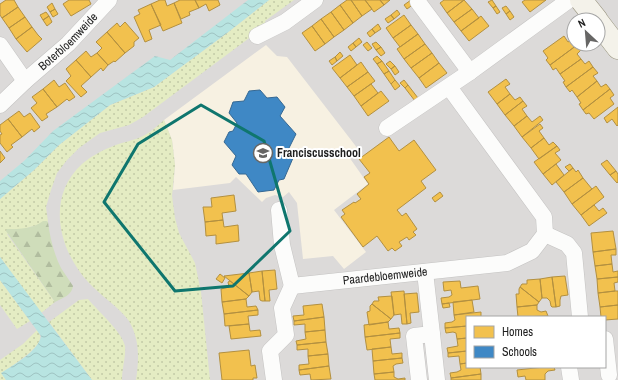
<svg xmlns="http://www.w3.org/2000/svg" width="618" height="380" font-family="'Archivo Narrow',sans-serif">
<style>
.residential{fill:#dcdad9;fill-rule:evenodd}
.education{fill:#f7f1e2}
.grass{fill:url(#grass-dots)}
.forest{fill:url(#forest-firs)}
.water{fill:url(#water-waves)}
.homes{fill:#f2c14e;stroke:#b39040}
.schools{fill:#3f88c5;stroke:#356893}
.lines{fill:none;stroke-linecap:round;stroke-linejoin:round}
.street-casing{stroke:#c4c3c2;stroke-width:17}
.secondary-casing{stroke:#98947e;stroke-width:23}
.street{stroke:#fcfcfb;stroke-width:16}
.secondary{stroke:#f4f2ea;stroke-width:22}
.marked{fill:none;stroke:#0f766e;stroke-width:3;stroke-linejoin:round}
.labels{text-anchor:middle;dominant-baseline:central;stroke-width:4;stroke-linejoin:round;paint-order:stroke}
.street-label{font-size:12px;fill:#1f1f1f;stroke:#fff}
.poi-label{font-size:12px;font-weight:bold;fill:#1f1f1f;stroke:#fff;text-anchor:start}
</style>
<defs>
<pattern id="grass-dots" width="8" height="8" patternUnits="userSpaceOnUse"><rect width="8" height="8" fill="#e4ecc3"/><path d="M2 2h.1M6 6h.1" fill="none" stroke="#c3caa7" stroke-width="1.8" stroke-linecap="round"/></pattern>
<pattern id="forest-firs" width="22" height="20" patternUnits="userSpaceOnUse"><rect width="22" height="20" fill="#cfddba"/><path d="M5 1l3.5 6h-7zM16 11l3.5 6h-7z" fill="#b1bd9f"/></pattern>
<pattern id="water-waves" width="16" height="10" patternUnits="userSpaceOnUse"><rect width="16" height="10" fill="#b8e4e1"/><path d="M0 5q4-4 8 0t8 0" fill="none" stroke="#9ec3c1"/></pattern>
</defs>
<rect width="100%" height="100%" fill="#edeae7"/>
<path class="residential" d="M0,0H618V380H0ZM574,20H598V44H574ZM467,317H605V367H467Z"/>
<path class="education" d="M266,45L277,56L287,57L358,149L349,157L368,184L334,210L366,252L344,269L333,256L303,259L297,203L289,192L283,197L275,195L266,198L262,202L236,177L230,183L173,190L175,165L172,140L164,120Z"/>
<path class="grass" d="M269,0H294L265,21L267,30L252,36L143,117L129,125L100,133L79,148L67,160L57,173L51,190L46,207L48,222L46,221C41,223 36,226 30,227C22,230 15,231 7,234L55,302L41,313L0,257V199L34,170L59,145L82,127L110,105L154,87L227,33Z
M164,120L172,140L175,165L172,196L175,218L179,233L195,263L201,292L210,380H136C139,359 140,340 129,321C121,309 100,295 89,283C59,251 45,198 82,164C90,157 101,151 111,147C122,142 134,141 145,135C152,131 158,125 164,120Z
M0,280L30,321L17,329L0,305Z
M88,299C97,310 123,333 125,346C126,357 122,368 122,380H92L49,322L79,300Z
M37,330C38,332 40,334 40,336C43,347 10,367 2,373L6,380H0V360L23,344Z"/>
<path class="forest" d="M43,221H46L48,222C50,238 54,254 61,268C65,274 69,280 73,286C72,295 63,298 55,302L6,231L7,229C21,229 32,229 43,221Z"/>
<path class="water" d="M248,0H269L227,33L154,87L110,105L82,127L59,145L34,170L0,199V181L24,161L53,131L155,56L170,60Z
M0,257L92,380H6L1,373C13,365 39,351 41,336L0,280Z"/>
<path class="homes" d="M6,0H14L18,7L2,18L0,15V4Z
M69,0H89L91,4L71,16L63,4Z
M160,0H165L167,6L174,3L182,23L163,31L151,4Z
M180,0H195L199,8L189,12L190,15L181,19L174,3Z
M195,0H218L220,5L209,11L206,4L199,8Z
M347,0H351L362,16L353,23L340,5Z
M351,0H365L372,9L362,16Z
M365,0H380L384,5L374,12Z
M380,0H390L384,5Z
M411,0L414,4L407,9L404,5Z
M444,0H464L447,13L440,3Z
M464,0L472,9L454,22L447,13Z
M492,0L496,6L493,8L488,2Z
M525,0H546L530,12L522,2Z
M52,3L55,9L50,12L47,7Z
M151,4L161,25L149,30L152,39L145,42L134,17L140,14L138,10Z
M340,5L353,23L344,30L331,12Z
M496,6L500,12L497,14L493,8Z
M506,6L510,11L506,14L502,8Z
M18,7L25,17L9,28L2,18Z
M55,9L58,14L53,17L50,12Z
M472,9L479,18L461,31L454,22Z
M397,10L400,14L394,19L391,15Z
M510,11L514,17L510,20L506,14Z
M46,12L49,16L43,20L40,15Z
M331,12L344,30L334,37L321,19Z
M391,15L394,19L388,23L385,19Z
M404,15L411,25L393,38L386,28Z
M49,16L52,22L47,26L43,20Z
M481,16L489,26L469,41L461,31Z
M25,17L32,27L16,39L9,28Z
M321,19L334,37L325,44L312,26Z
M125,22L139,38L134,42V46L125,53L107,32L117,23L120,27Z
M378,24L381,29L375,33L372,29Z
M411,25L418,34L400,47L393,38Z
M312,26L325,44L315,51L302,33Z
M32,27L38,35L42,39L27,52L16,39Z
M372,29L375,33L370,37L367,33Z
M107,32L125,53L115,62L114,61L108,65L97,53L102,48L96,42Z
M418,34L425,44L404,59L397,49Z
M564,36L568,42L573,39L574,44L577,45L550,65L546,60L548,58L543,51Z
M359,38L362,42L356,47L353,43Z
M367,42L372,48L368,51L363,45Z
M376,42L381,47L376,50L372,44Z
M353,43L356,47L351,51L348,47Z
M425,44L432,53L411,68L404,59Z
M577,45L581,50L577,54L581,59L560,74L556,68L553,70L550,65Z
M381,47L385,53L381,56L376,50Z
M86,51L91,57L97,53L108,65L103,71L101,68L91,77L76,60Z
M340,52L343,56L337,61L335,57Z
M432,53L439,63L419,78L411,68Z
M350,55L357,65L340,78L332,68Z
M377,56L382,61L377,64L373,59Z
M335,57L337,61L332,65L329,61Z
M581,59L585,64L589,61L593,67L566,87L563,82L565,81L560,74Z
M76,60L91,77L81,86L87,92L81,97L66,81L71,76L66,69Z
M382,61L389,71L384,74L377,64Z
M390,61L395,66L391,69L386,64Z
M361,62L368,72L347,87L340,78Z
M439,63L447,73L426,88L419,78Z
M395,66L399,72L395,75L391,69Z
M593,67L598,73L593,76L597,81L577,97L572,90L570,92L566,87Z
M389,71L395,80L391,84L384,74Z
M368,72L375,81L354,96L347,87Z
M506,79L510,84L505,87L510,94L497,104L488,92Z
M54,80L59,87L65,83L75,97L69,101L67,99L57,107L43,89Z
M395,80L400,86L395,90L391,84Z
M404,80L408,85L405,88L400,83Z
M597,81L601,87L606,84L610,89L583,110L579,104L581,103L577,97Z
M371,84L378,93L361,106L354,96Z
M408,85L418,98L415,101L405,88Z
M43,89L57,107L46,114L48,117L42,121L31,108L37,103L32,97Z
M610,89L614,95L610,98L614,104L594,119L589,113L586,114L583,110Z
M381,91L389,101L368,116L361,106Z
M510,94L515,100L520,97L523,101L505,115L497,104Z
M523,101L527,106L522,109L527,116L514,126L505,115Z
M618,107V125L617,126L612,119L607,123L604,118Z
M19,111L24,117L30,113L40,127L34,132L32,129L22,137L8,119Z
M527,116L532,122L540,116L543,120L522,137L514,126Z
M8,119L22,137L11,145L13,147L7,152L0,143V135L2,134L0,131V125Z
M540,124L543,128L539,131L544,138L531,148L522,137Z
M389,137L399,151L414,140L436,170L421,181L426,188L397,210L402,216L406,213L417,229L413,232L416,235L409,240L407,237L399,242L402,246L395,251L392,248L388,251L377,236L363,247L341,217L345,214L342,210L354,202L355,203L361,199L357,194L369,184L364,177L370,173L359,159Z
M544,138L549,145L553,142L557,146L539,159L531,148Z
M557,146L560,150L555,153L561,160L543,174L534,162Z
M0,151L5,158L0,163Z
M607,160L616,171L610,175L601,164Z
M556,164L564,175L552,185L543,174Z
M570,164L573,168L569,171L565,167Z
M573,168L576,172L578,170L583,178L564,192L556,182Z
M616,171L618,174V182L617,183L610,175Z
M583,178L592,189L572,204L564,192Z
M596,186L604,197L581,215L572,204Z
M440,192L443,196L435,202L432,198Z
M234,195L236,211L222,213L223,220L205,222L203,207H212L211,198Z
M594,205L599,211L603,208L607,213L589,226L581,215Z
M223,220L224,227L238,225L239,241L216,244V235L206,236L205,222Z
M613,231L616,249L593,252L591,233Z
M616,249V255H611L612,264L595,266L593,252Z
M612,264L613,272L618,271V277L597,279L595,266Z
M275,270L277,289L269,290L270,301H265L262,271Z
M262,271L265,301H262L260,300L259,291L252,292L249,273Z
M249,273L252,292L249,296L224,276Z
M220,274L225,278L222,283L216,279Z
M565,276L568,295L561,296L560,300V306L556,307L552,277Z
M552,277L556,307H552L551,306L550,301L547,298H542L540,279Z
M618,277V282L614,283L615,291L598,293L597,279Z
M540,279L542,298L539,302L520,287L522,284H527V280Z
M230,281L249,296L246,299L222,302L221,289L229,287L228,282Z
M460,281L461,288L478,286L480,299L442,304L441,298L449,297L452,295L451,290L444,291L443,282Z
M520,287L539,302L537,305L517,307L516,294H519V289Z
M404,291L407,324H402L401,314L394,315L391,292Z
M615,291H618V305L600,307L598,293Z
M417,293L419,312L410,313L411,323L407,324L404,294Z
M392,296L394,315L391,319L372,304L374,301H379L378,297Z
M246,299L247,307L256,306L258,310L224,314L222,302Z
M472,300L474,312L454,315L453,302Z
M449,303L450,307L443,308L442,304Z
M322,304L324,317L294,321L293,316L304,315L303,306Z
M372,304L391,319L388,322L369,325L367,312L370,311V306Z
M537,305V310L541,312L546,311L548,316L518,317L517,307Z
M618,305V319L605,320V317H601L600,307Z
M258,310V315L248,316L249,324L225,326L224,314Z
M481,312V317H467V326L445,328V323L452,322L455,320L454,315Z
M324,317L325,330L305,332V324L294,325V321Z
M388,322L389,329L399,328L400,333L365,337L364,325Z
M249,324L250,331L260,330L261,336L231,339L229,326Z
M467,326V338L457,339L456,333L453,332L446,333L445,328Z
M325,330L326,342L297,345L296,341L306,339L305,332Z
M400,333V338L390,339L391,347L367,350L365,337Z
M467,338V351L448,353L447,348L458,346L457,339Z
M326,342L328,354L308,356V349L297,350V345Z
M391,347L392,354L402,353V358L373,361L372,349Z
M249,350L251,366L255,365L257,378H253V380H222L219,353Z
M467,351V363L460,364L459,356L448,357V353Z
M328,354L329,366L299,370V365L309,364L308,356Z
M402,358L403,363L396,364L393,366L394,372L374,374L373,361Z
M467,363V367H480L481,374L451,378L450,373L457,372L461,370L460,364Z
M329,366L331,379L311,380L310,374L300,375L299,370Z
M544,367H554L555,370L548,371L545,374V380H526L525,376L518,377L517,370Z
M394,372V377L398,379L405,378V380H375L374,374Z
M481,374V380H451V378Z"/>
<path class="schools" d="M260,90L267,98L277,97L285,107L280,116L296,134L288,150L293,158L284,179L279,180L274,190L258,192L246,174H239L232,165L236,156L224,142L229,132L233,131L237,123L229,113L233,102L244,101L249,91Z"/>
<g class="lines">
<g class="street-casing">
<g id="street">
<path d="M418,2L470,72"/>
<path d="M257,36L285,22L315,0"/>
<path d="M0,45L25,81"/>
<path id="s1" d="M0,105L25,81L68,44L109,0"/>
<path d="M387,128L470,72L569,0"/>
<path id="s2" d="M279,210L282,245L292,286L507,263L532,251L545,234L544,217L449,87"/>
<path d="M545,234L567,244L574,253L580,317"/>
<path d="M432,334L437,380"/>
<path d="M605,339L609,375"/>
<path d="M569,367L571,380"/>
<path d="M274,380L270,351L286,335L282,308L292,286"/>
<path d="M419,380L414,336L432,334L425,272"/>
</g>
</g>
<g class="secondary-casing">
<path id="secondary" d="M581,0L597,20
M598,22L618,48"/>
</g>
<use href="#street" class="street"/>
<use href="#secondary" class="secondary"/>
</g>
<path class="marked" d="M201,105L264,141L290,231L233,286L175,291L104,202L138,144Z"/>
<defs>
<g id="school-ring" transform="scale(1)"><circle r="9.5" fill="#fff" stroke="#676665" stroke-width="1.5"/><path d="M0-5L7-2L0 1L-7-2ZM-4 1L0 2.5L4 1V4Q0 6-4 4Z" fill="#676665"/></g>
</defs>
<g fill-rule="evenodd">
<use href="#school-ring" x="263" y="153"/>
</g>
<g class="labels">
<g class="street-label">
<text stroke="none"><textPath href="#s1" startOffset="93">Boterbloemweide</textPath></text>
<text stroke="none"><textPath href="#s2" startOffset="171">Paardebloemweide</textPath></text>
</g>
<g class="poi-label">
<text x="277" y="153">Franciscusschool</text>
</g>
</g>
<rect x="466" y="316" width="140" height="52" fill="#ffffff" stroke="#a5a5a5"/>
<rect x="474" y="326" width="20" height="12" fill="#f2c14e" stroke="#a5a5a5"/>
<text x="502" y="336" font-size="12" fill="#1f1f1f">Homes</text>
<rect x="474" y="346" width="20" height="12" fill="#3f88c5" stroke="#a5a5a5"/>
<text x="502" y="356" font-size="12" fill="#1f1f1f">Schools</text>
<g transform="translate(586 32) rotate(334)"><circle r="19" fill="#ffffff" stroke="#a5a5a5"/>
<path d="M0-3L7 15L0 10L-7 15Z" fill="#676665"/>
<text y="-6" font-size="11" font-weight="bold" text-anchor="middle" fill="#1f1f1f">N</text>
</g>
</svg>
